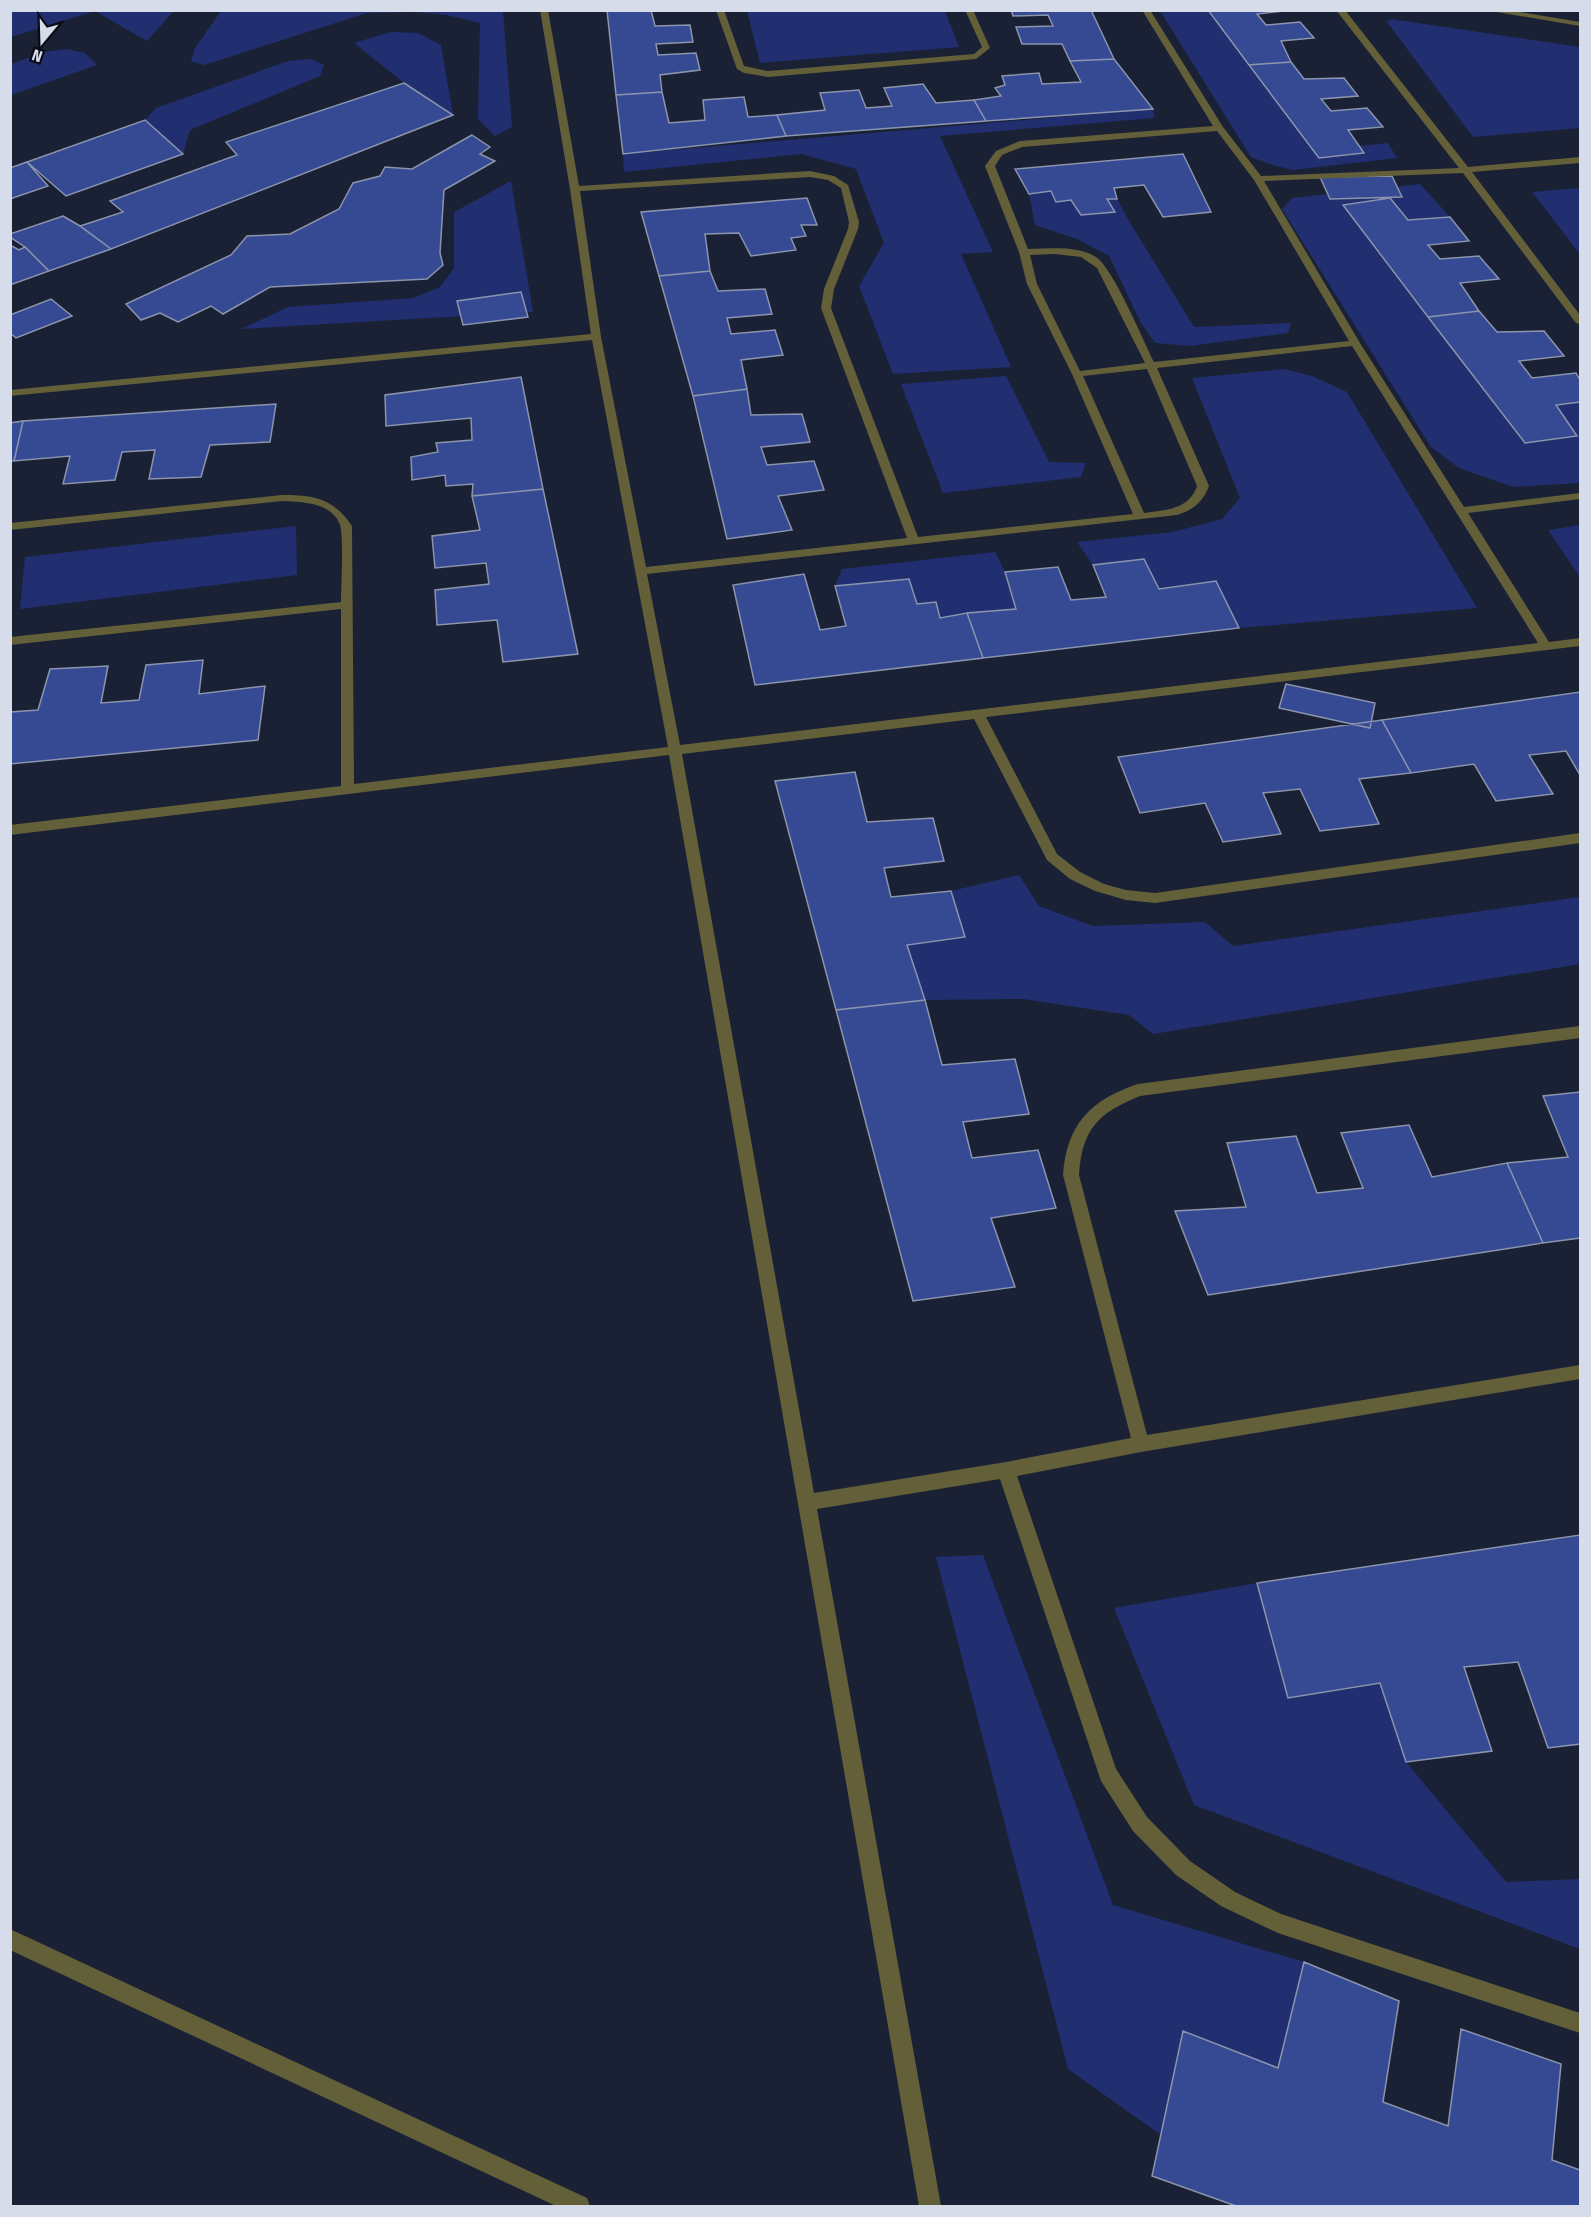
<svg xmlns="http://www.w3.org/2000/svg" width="1591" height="2217" font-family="'Fira Sans Condensed',sans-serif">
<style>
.green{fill:#212f70}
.building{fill:#364a94;stroke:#8b94ad;stroke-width:1.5}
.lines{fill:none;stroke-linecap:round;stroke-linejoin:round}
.minor{fill:#635f39;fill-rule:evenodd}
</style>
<rect width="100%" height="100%" fill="#1a2134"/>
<path class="green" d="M11,10H174V11L147,41L95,11L11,37Z
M221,11H503L512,127L495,136L478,119L480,23L447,15L415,12L367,13L204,65L191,61L195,48Z
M747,11H945L959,47L760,63Z
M1160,11H1208L1319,158L1363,153L1359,146L1388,143L1397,158L1293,170L1272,165L1251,157Z
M1391,19L1580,47V128L1473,137L1387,22Z
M391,32L418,33L441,45L453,115L404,83L354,43Z
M67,49L85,53L97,65L11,95V64L44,52Z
M311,59L324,65L320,76L190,130L183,154L145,120L156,108L288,61Z
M1153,109L1154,118L940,136L993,252L961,254L1011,367L893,374L859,286L884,243L856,169L801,154L624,172L623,154Z
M511,181L533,312L241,329L288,307L413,298L440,287L454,268V212Z
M1420,184L1450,217L1408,220L1390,198L1343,205L1524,443L1576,436L1556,405L1580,402V483L1513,487L1459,468L1431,447L1282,209L1292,198Z
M1580,188V254L1532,192Z
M1051,191L1056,202L1071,200L1081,215L1115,212L1107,199H1117L1129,221L1194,327L1291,323L1288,333L1190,346L1155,343L1141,323L1109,256L1077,239L1035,225L1029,194Z
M1284,369L1312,376L1347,392L1477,608L1239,628L1216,581L1159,589L1144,559L1093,565L1077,542L1173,532L1222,519L1240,498L1192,378Z
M1006,376L1049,462L1086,463L1081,477L943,493L901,384Z
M1580,525V577L1548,530Z
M296,526L297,575L20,609L25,557Z
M995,552L1005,572L1016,609L940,618L936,602L917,604L909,579L835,586L842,569Z
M1019,875L1039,906L1093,926L1205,922L1233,946L1580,897V964L1153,1034L1129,1015L1023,999L925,1000L907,945L964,937L951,891Z
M983,1555L1113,1905L1304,1962L1278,2068L1184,2031L1161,2135L1068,2069L936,1557Z
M1257,1583L1288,1698L1380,1683L1406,1762L1506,1882L1580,1879V1949L1194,1805L1114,1608Z"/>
<path class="building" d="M607,10H651L655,26L690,25L693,42L656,44L658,55L696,53L700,70L660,75L662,92L616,95Z
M1011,10H1091L1114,59L1070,61L1062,44H1022L1016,27L1053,26L1048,15L1013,16Z
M1208,10H1292L1257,14L1266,25L1300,22L1314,38L1281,41L1291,62L1249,65Z
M1114,59L1153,109L986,121L974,100L1001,96L995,88L1005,85L1002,76L1039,73L1042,84L1081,82L1070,61Z
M1291,62L1304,79L1344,78L1358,96L1321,99L1331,111L1367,108L1383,127L1348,130L1364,153L1319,158L1249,65Z
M404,83L453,115L111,249L80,226L123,212L110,201L237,155L226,142Z
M923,84L936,103L974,100L986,121L786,136L777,115L825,110L820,93L859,90L866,108L892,106L884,88Z
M662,92L669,123L705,120L703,100L744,97L748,117L777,115L786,136L623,154L616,95Z
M145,120L183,154L66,196L27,162Z
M472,135L490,147L480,154L495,161L444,190L440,253L443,265L427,279L270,287L223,314L211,306L178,322L160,313L141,320L126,304L231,255L247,236L290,234L339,209L353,183L380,176L385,167L412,169Z
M1183,154L1211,212L1163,217L1144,185L1114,188L1117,199H1107L1115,212L1081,215L1071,200L1056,202L1051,191L1029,194L1015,169Z
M27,162L48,186L10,199V168Z
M1392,176L1402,197L1330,199L1320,177Z
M807,198L817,225H801L806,236L791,238L796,250L751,256L739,233L705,234L710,271L659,276L641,212Z
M1390,198L1408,220L1450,217L1469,241L1428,245L1440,259L1479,256L1499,279L1460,283L1479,311L1428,317L1343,205Z
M63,216L80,226L111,249L49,271L25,247L10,237V234Z
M10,245L19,250L25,247L49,271L10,285Z
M710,271L718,291L765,289L772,314L727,318L731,334L775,330L783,355L741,360L747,389L693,396L659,276Z
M521,292L528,317L463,325L457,301Z
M51,299L72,316L16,338L10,333V315Z
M1479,311L1497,332L1544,331L1564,356L1519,361L1532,378L1576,373L1580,380V402L1556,405L1577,436L1525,443L1428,317Z
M521,377L543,489L472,496L473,484L446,486L445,475L412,480L411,457L438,452L436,443L472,440L471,418L386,426L385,395Z
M747,389L751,415L802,414L810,442L761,447L767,465L814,461L824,490L778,496L792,530L727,539L693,396Z
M276,404L270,442L210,445L201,477L149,479L155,450L122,452L115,480L63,484L70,456L14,461L23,421Z
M23,421L14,461H10V423Z
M543,489L578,654L503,662L497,620L437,625L435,590L489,584L486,563L435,568L432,536L480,530L472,496Z
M1144,559L1159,589L1216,581L1239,628L983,658L967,613L1016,609L1005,572L1058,567L1071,600L1106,597L1093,565Z
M804,574L820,630L846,626L835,586L909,579L917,604L936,602L940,618L967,613L983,658L755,685L733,585Z
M203,660L199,694L265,686L258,740L10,764V712L38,710L50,669L108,666L101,703L139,700L146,665Z
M1286,684L1375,703L1370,728L1279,708Z
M1580,692V775L1566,751L1529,755L1553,794L1496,801L1474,764L1411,773L1382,720Z
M1382,720L1411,773L1359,779L1379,824L1320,831L1300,789L1263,793L1281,834L1223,842L1205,803L1140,813L1118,757Z
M855,772L867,822L933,818L944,861L884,868L891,897L951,891L965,937L907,945L925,1000L836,1010L775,781Z
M925,1000L942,1065L1015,1059L1029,1114L963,1122L972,1158L1038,1150L1056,1208L991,1218L1015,1287L913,1301L836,1010Z
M1580,1092V1238L1543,1243L1507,1163L1568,1157L1543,1096Z
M1409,1125L1432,1177L1507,1163L1543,1243L1208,1295L1175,1211L1246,1207L1227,1143L1296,1136L1317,1193L1363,1188L1341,1133Z
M1580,1535V1744L1548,1748L1518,1662L1464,1667L1492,1751L1406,1762L1380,1683L1288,1698L1257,1583Z
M1304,1962L1399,2001L1383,2102L1448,2126L1461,2029L1561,2064L1552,2160L1580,2170V2206H1236L1152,2176L1183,2031L1278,2068Z"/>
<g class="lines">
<path class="minor" d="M540,10H548L579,186L810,171L834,176L848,185L859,222L858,229L834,289L831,308L918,537L1133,514L1072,374L1027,284L1019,252L985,166L996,151L1020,141L1213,126L1142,10H1150L1223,127L1261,176L1459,168L1336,10H1345L1468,167L1580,157V163L1472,172L1580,315V324L1576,323L1463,173L1264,181L1360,343L1464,507L1580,493V499L1468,513L1549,642L1580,638V646L986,717L1057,854L1080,872L1104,884L1126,890L1155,893L1580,833V843L1155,903L1126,900L1095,891L1070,879L1047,860L974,719L682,754L814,1493L1006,1462L1131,1438L1063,1175C1067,1124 1090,1100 1138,1084L1580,1026V1038L1140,1096C1098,1113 1082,1129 1079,1175L1147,1435L1580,1365V1379L1141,1452L1017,1476L1116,1769L1147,1817L1190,1861L1235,1892L1281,1914L1580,2013V2033L1278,1933L1221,1906L1176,1875L1133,1831L1101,1781L1000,1479L817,1509L941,2206H919L669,755L10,835V825L341,786V609L10,645V637L341,602C341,587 344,537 340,525C332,502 302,502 282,501L10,530V523L282,495C314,495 333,498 352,526L354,784L668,747L592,340L10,396V390L591,334L570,189ZM1217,131L1254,180L1349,341L1154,362C1143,340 1113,268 1096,257C1076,245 1050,249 1028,249L995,166L1002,155L1022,147ZM810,177L828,180L841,188L849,222L848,229L824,289L821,308L907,538L646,567L601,337L580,191ZM1055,254L1081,257L1097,268L1145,363L1080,371L1037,284L1030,255ZM1352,346L1538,643L680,745L647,574L1177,515C1193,510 1203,502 1209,486L1157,368ZM1147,369L1197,486C1189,510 1165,510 1144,513L1083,376Z
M716,10H724L744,66L768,71L974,54L982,47L965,10H973L990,48L976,59L768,77L744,73L737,69Z
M1485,10H1508L1580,22V26Z
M10,1929L587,2198L590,2206H556L10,1950Z"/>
</g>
<rect width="1591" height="2217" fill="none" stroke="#d7dcea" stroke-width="24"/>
<g transform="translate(42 42) rotate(199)" stroke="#080b13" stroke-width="4.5" paint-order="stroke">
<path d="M0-4.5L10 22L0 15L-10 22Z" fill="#d7dcea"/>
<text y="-9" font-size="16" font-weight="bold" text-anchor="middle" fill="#d7dcea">N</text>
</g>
</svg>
